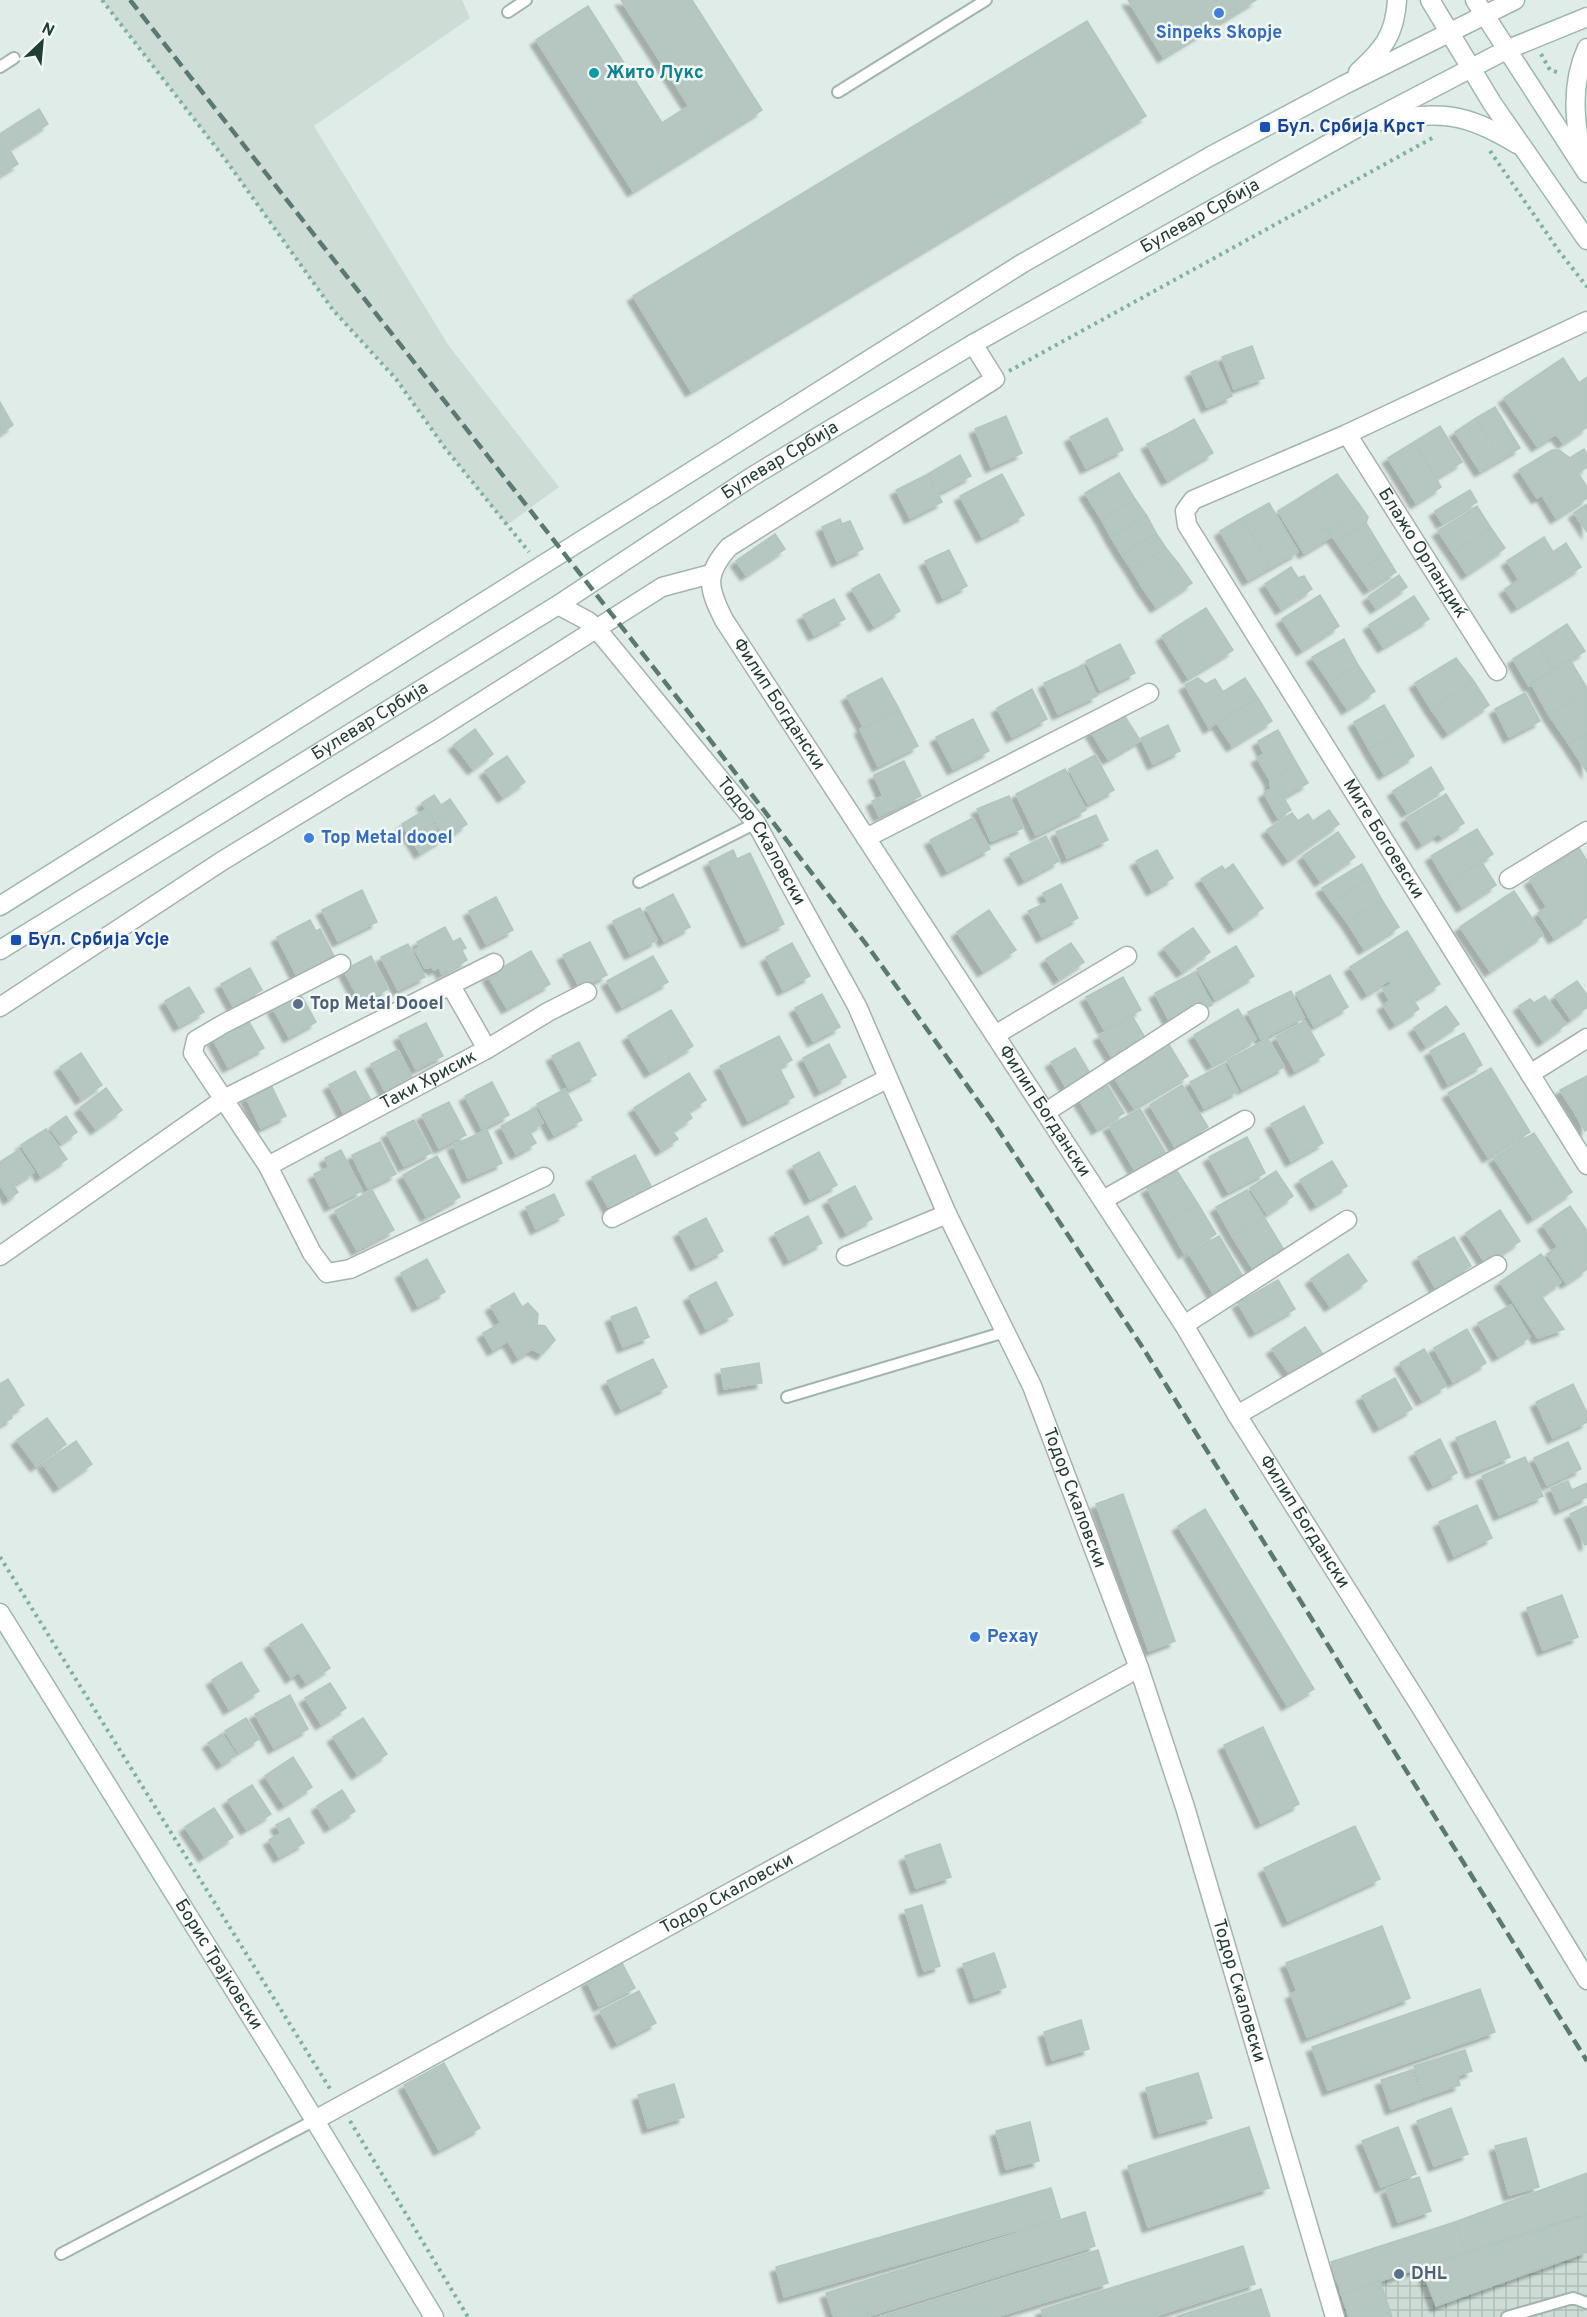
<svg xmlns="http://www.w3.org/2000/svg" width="1587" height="2317" font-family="Overpass,sans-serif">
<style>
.built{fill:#cedcd6}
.industrial{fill:url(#industrial-grid)}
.building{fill:#b5c7c0;stroke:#b2c6be;stroke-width:1.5;filter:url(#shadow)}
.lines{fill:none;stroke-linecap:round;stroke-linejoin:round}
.lane-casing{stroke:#a3b4ae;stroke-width:14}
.street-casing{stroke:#a3b4ae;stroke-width:21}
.secondary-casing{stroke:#9eb8af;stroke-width:21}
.path{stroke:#7eb1a2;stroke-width:4;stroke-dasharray:3 4.5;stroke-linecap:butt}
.lane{stroke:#fff;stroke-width:10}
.street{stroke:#fff;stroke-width:18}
.secondary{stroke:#fff;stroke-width:18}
.rail{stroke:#5a7971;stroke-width:4.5;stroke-dasharray:12 6;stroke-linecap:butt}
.shop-dot{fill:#3f7fe0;stroke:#f1f8f5;stroke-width:2}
.culture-dot{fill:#0f9aa8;stroke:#f1f8f5;stroke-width:2}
.transit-dot{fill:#1a4fb4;stroke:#f1f8f5;stroke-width:2}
.service-dot{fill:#5c6f8a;stroke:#f1f8f5;stroke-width:2}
.labels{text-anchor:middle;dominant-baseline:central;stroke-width:5;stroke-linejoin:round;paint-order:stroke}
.shop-label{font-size:18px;font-weight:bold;fill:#366cbe;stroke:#f1f8f5;text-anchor:start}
.culture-label{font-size:18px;font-weight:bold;fill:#0d838f;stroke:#f1f8f5;text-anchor:start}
.transit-label{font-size:18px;font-weight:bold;fill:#164399;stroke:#f1f8f5;text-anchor:start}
.street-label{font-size:18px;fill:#203d36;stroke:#f1f8f5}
.service-label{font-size:18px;font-weight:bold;fill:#4e5e75;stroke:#f1f8f5;text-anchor:start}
</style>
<defs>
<pattern id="industrial-grid" width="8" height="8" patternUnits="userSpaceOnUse" patternTransform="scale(1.5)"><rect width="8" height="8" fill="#cedcd6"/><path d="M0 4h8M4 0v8" fill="none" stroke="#b1beb8"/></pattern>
<filter id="shadow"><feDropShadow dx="-5.5" dy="5.5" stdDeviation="1.5" flood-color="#0004"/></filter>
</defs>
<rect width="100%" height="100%" fill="#e0ece7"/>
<path class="built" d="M102,0H462L470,18L314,126L449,346L559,487L507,525L445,448L396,378L333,310L225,159Z"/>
<path class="industrial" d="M1587,2179V2317H1338L1327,2282Z"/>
<path class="building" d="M621,0H692L762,110L633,191L536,40L588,6L662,123L689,106Z
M1128,0H1256L1163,57Z
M1087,21L1146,116L691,391L633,296Z
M39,109L48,124L9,149L18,164L0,175V134Z
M1252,346L1264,378L1234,389L1222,357Z
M1563,358L1579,383L1587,377V427L1563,443L1556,434L1537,446L1504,398Z
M1216,361L1232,396L1207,407L1191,372Z
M0,402L13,425L0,434Z
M1495,407L1520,448L1501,459L1476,418Z
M1006,416L1022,453L991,467L975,429Z
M1107,418L1123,450L1086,468L1070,437Z
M1476,418L1501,459L1480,471L1455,432Z
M1194,419L1213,453L1190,466L1171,432Z
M1440,426L1462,462L1436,478L1414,442Z
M1171,432L1190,466L1167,480L1147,444Z
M1414,442L1441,487L1416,503L1388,458Z
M1584,449L1587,454V467L1578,473L1587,487V498L1556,518L1542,495L1537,498L1519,470L1552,450H1559L1570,458Z
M960,455L971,476L940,492L928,474Z
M1119,473L1135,499L1102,520L1085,493Z
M928,474L942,502L910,518L896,490Z
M1002,474L1024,515L982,537L960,496Z
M1337,474L1359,504L1336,520L1347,535L1337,543L1326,527L1319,531L1299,498Z
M1470,490L1477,502L1442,523L1435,511Z
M1299,498L1319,531L1326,527L1331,537L1304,553L1278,511Z
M1135,499L1147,516L1111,537L1102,520Z
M1269,503L1298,552L1271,567L1242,518Z
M1359,504L1368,517L1366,523L1347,535L1336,520Z
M1587,504V532L1574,513Z
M1477,506L1491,528L1453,553L1438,531Z
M1147,516L1156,533L1122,555L1111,537Z
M1242,518L1271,567L1248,580L1220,531Z
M840,519L842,524L850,521L863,549L837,561L822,527Z
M1366,523L1385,554L1357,572L1337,543Z
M1491,528L1505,548L1467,574L1453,553Z
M1156,533L1166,548L1132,570L1122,555Z
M775,534L785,549L746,575L736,561Z
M1544,537L1553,552L1566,543L1581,567L1517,607L1505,589L1519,580L1507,561Z
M1166,548L1178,563L1142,587L1132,570Z
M949,550L967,586L943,598L925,561Z
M1385,554L1396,572L1369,589L1357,572Z
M1178,563L1192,583L1156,607L1142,587Z
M1291,567L1298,578L1304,576L1312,589L1281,609L1265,584Z
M879,574L900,611L874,626L852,589Z
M1399,575L1407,587L1376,608L1368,597Z
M1320,595L1339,626L1302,650L1282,619Z
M1414,596L1429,619L1383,647L1369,625Z
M834,599L845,619L814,635L803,615Z
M1206,608L1233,650L1188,678L1162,636Z
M1567,624L1585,651L1554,670L1538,643Z
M1344,639L1358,665L1330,683L1312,657Z
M1538,643L1554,670L1529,686L1513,659Z
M1120,644L1135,673L1100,690L1086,661Z
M1456,658L1473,680L1431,709L1415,683Z
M1570,660L1587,688V692L1549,715L1531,683Z
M1083,665L1097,696L1058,714L1044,683Z
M1358,665L1375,691L1347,709L1330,683Z
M882,678L899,709L864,728L847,696Z
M1198,678L1206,684L1215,679L1223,692L1245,678L1258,698L1209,728L1185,685Z
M1473,680L1489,705L1448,733L1431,709Z
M1032,689L1047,719L1012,737L997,708Z
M1587,692V733L1569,744L1549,715Z
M1525,693L1540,721L1509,737L1495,709Z
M1258,698L1272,721L1232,746L1217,723Z
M1384,705L1400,732L1369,749L1354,722Z
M899,709L918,746L878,766L860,729Z
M1122,712L1140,740L1108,759L1091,732Z
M973,719L989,751L953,769L936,737Z
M1168,725L1180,751L1153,764L1141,738Z
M475,729L493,754L473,769L454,745Z
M1278,730L1297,764L1270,780L1257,758L1264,754L1258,741Z
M1400,732L1414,756L1384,774L1369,749Z
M1587,733V772L1569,744Z
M1095,755L1114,790L1088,804L1069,769Z
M507,756L525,782L503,797L485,771Z
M904,761L921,796L879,816L872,801L883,796L874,775Z
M1297,764L1308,783L1283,797L1291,810L1278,818L1264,793L1271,789L1270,780Z
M1431,767L1444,789L1407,812L1393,791Z
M1065,769L1086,810L1036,835L1016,794Z
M1446,794L1464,823L1442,837L1439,833L1422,844L1406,818Z
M434,795L441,805L450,799L467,824L446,838L422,803Z
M1009,796L1023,828L991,841L977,809Z
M425,810L442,839L420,853L402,824Z
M1329,810L1339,824L1288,860L1267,830L1292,813L1298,821L1308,814L1313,821Z
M1096,815L1108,840L1067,858L1056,832Z
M973,818L990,849L947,871L930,840Z
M1477,829L1493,854L1447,883L1431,856Z
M1338,832L1355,857L1320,881L1303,856Z
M1046,836L1059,861L1024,880L1010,854Z
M1579,848L1587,861V917L1554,938L1538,913L1547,907L1530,880Z
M733,850L737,859L750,853L784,924L747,942L709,862Z
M1157,850L1173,878L1152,890L1136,861Z
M1481,861L1496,885L1462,907L1447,883Z
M1233,864L1263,908L1234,928L1201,879L1222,866L1225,870Z
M1362,864L1370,878L1332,902L1322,888Z
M1370,878L1382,900L1347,922L1332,902Z
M1061,884L1078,918L1042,937L1028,911L1048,902L1043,893Z
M362,890L377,922L338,941L322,910Z
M1514,891L1543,935L1490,971L1460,927Z
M673,894L690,927L664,941L646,908Z
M496,897L513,930L486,944L469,911Z
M1382,900L1399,927L1364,949L1347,922Z
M640,908L657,940L630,954L613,921Z
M989,910L1016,950L983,971L957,932Z
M310,920L316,931L320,929L336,960L298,978L277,937Z
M445,927L453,942L460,938L466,948L462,950L467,960L442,974L439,967L434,970L432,967L425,968L415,950L420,947L417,942Z
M1193,928L1210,952L1182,972L1164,948Z
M1407,931L1440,984L1413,1000L1419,1009L1395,1024L1383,1005L1390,1001L1383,989L1392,984L1389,980L1367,994L1350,967Z
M590,942L607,975L580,988L563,955Z
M792,943L810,976L783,990L766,957Z
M1071,943L1084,962L1059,979L1046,959Z
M408,944L425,977L398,990L381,957Z
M1236,946L1254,976L1215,999L1197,969Z
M531,951L550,984L507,1008L488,976Z
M371,956L388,989L361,1003L344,970Z
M653,956L668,982L622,1007L607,981Z
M250,968L262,990L233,1006L221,984Z
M1195,972L1212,1005L1172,1026L1155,993Z
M1330,975L1348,1007L1314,1026L1296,993Z
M1123,977L1141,1010L1104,1029L1086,997Z
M1577,981L1587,995V1007L1571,1019L1555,996Z
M189,987L204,1012L179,1026L165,1001Z
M1291,991L1304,1018L1261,1039L1248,1012Z
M300,993L316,1022L289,1037L273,1008Z
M822,994L840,1027L813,1041L795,1008Z
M1545,996L1566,1024L1543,1041L1519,1006L1530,999L1534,1003Z
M1446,1006L1459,1024L1426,1046L1414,1028Z
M1238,1009L1256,1039L1212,1065L1194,1035Z
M671,1010L693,1046L650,1072L628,1036Z
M1132,1016L1147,1041L1114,1061L1099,1036Z
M248,1020L264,1048L228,1067L213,1039Z
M1305,1021L1324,1055L1295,1071L1276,1037Z
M426,1023L443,1056L416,1069L399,1036Z
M1464,1033L1482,1065L1448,1084L1430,1051Z
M779,1036L792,1060L779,1067L794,1097L748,1121L720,1066Z
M1268,1039L1284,1067L1242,1089L1227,1060Z
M579,1042L596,1075L569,1089L552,1056Z
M1168,1043L1188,1076L1134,1108L1114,1077Z
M829,1044L846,1077L820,1091L803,1058Z
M1075,1048L1090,1073L1066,1087L1051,1062Z
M398,1050L415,1083L388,1097L371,1064Z
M81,1053L102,1085L81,1099L60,1067Z
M1224,1064L1238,1091L1204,1108L1190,1082Z
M1491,1068L1530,1132L1488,1157L1448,1093Z
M355,1071L373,1104L346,1118L329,1085Z
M689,1073L706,1100L688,1111L692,1118L672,1131L678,1139L661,1150L634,1108Z
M1587,1076V1105L1575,1113L1560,1090Z
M1104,1080L1124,1113L1097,1129L1077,1096Z
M492,1082L509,1115L482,1129L465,1096Z
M271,1085L286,1116L261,1128L246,1097Z
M1182,1085L1208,1127L1175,1147L1150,1105Z
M106,1088L122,1110L96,1129L80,1108Z
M565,1089L582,1120L554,1135L537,1104Z
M449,1102L466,1135L439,1148L422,1115Z
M1587,1105V1129L1585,1131L1575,1113Z
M1304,1106L1323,1143L1291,1161L1271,1124Z
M535,1108L543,1123L529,1131L536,1143L516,1154L501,1126Z
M1140,1109L1165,1152L1134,1169L1109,1126Z
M66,1116L77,1132L61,1143L50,1128Z
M414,1120L431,1153L404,1166L387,1133Z
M46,1129L67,1159L41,1176L21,1145Z
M487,1130L502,1163L468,1178L453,1145Z
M1534,1133L1572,1192L1533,1218L1494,1158Z
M1247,1137L1265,1173L1228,1192L1209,1157Z
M380,1142L396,1174L368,1188L352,1155Z
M19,1150L34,1172L13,1185L18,1192L9,1199L0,1185V1162Z
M341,1150L362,1191L330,1206L314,1174L329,1167L325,1158Z
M819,1152L837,1185L810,1199L793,1166Z
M635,1155L653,1190L611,1212L592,1177Z
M437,1156L460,1197L426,1216L403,1175Z
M1332,1161L1347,1186L1316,1205L1300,1180Z
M1177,1171L1198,1204L1167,1223L1147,1188Z
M1276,1171L1293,1196L1267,1214L1250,1188Z
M855,1186L872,1219L846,1233L828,1200Z
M372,1190L394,1230L357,1250L335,1211Z
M1247,1190L1264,1217L1232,1236L1216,1207Z
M554,1194L564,1215L536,1229L526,1207Z
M1198,1204L1216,1234L1184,1253L1167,1223Z
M1570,1206L1587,1231V1269L1566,1283L1547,1254L1558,1247L1543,1225Z
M1500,1210L1520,1241L1486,1264L1466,1233Z
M808,1216L822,1243L789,1260L775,1233Z
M1264,1217L1284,1250L1253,1269L1232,1236Z
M706,1218L723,1251L696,1265L679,1232Z
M1219,1236L1242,1275L1213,1293L1189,1253Z
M1454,1237L1471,1266L1435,1287L1418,1257Z
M1348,1254L1367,1281L1330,1306L1311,1279Z
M1541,1254L1561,1282L1541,1296L1564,1329L1538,1338L1500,1282Z
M427,1259L445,1292L418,1306L401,1273Z
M1278,1280L1295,1309L1255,1332L1238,1303Z
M716,1282L733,1315L706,1329L689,1296Z
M514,1293L522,1307L528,1303L538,1314L537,1325L545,1326L555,1340L542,1354L532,1349L518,1358L508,1341L493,1350L483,1333L501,1323L491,1306Z
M1511,1305L1530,1337L1498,1356L1478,1323Z
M636,1307L649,1337L623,1347L611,1317Z
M1305,1327L1324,1356L1292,1377L1272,1349Z
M1467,1329L1486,1363L1453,1382L1434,1348Z
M1424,1349L1446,1386L1422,1400L1400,1363Z
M653,1359L667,1387L621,1409L607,1381Z
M759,1363L762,1383L724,1389L721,1369Z
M1395,1378L1412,1409L1379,1427L1362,1396Z
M8,1379L24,1405L11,1413L12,1418L0,1425V1384Z
M1573,1384L1587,1413V1422L1553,1438L1536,1402Z
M47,1418L66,1444L36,1466L17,1440Z
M1495,1421L1510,1457L1471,1473L1456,1438Z
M1440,1439L1457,1473L1433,1485L1415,1452Z
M76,1441L92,1464L59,1487L43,1464Z
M1568,1442L1581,1469L1547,1485L1534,1458Z
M1525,1457L1543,1496L1499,1515L1482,1476Z
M1568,1481L1572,1490L1587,1483V1497L1560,1509L1551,1488Z
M1123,1494L1175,1641L1149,1651L1096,1504Z
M1477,1505L1492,1538L1454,1556L1439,1522Z
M1587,1506V1544L1585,1545L1570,1514Z
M1205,1509L1314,1689L1287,1705L1178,1526Z
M1562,1595L1578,1637L1543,1650L1527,1608Z
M302,1624L330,1668L306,1683L299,1672L291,1678L270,1644Z
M241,1662L259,1691L229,1709L212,1680Z
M330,1683L346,1708L321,1724L305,1698Z
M290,1695L308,1729L274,1748L255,1714Z
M246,1718L259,1739L238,1752L225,1731Z
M363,1718L387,1754L357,1774L333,1737Z
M1263,1727L1299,1804L1261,1823L1224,1745Z
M222,1734L236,1755L222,1764L208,1743Z
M293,1757L312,1787L284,1805L265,1776Z
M252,1785L271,1814L246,1829L228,1800Z
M342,1790L355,1811L330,1827L317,1806Z
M214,1808L233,1837L204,1856L185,1827Z
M289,1818L304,1843L279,1857L269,1840L281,1833L276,1825Z
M1355,1826L1380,1879L1288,1921L1264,1868Z
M940,1844L951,1877L916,1888L905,1856Z
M922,1905L940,1966L924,1971L905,1910Z
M1382,1926L1410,1998L1307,2037L1291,1994L1297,1991L1286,1963Z
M994,1953L1006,1987L975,1998L963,1964Z
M622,1963L635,1988L599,2006L587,1981Z
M1480,1989L1495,2032L1328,2090L1312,2047Z
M639,1991L656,2023L617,2043L600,2011Z
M1081,2020L1089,2049L1052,2060L1044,2032Z
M1465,2050L1472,2071L1457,2076L1460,2085L1424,2097L1414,2066Z
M444,2063L480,2128L439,2150L404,2085Z
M1412,2070L1422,2098L1391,2109L1381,2080Z
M1198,2073L1212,2118L1159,2133L1146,2088Z
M674,2084L684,2117L648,2128L638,2095Z
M1451,2108L1468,2154L1434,2166L1417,2121Z
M1030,2122L1039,2161L1006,2169L996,2131Z
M1249,2127L1269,2188L1148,2227L1128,2166Z
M1398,2127L1416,2174L1381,2187L1362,2141Z
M1526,2138L1539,2187L1509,2195L1495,2146Z
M1587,2173V2213L1466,2253L1455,2222Z
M1419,2177L1431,2211L1398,2222L1386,2189Z
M1051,2188L1060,2218L784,2297L776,2267Z
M1085,2212L1095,2246L865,2317H834L826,2293Z
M1587,2215V2252L1436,2306L1422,2268Z
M1455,2222L1466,2253L1341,2294L1331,2262Z
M1243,2246L1255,2284L1152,2317H1044L1041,2310Z
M1098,2250L1108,2283L995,2317H880Z
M1380,2281L1392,2317H1349L1341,2294Z
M1261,2289L1270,2317H1175Z"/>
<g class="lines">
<g class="lane-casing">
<path id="lane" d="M508,12L526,0
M0,67L14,58
M838,92L986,0
M639,882L756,823
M787,1397L1005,1332
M61,2254L315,2120
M1507,2317L1573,2298L1587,2303"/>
</g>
<g class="street-casing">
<g id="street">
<path id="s1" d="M1587,321L1347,434L1193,500L1185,511L1187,525L1587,1165"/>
<path id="s2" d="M973,344L995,379L729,547C704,575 708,588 724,620L1184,1325L1237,1415L1422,1709L1587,1980"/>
<path id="s3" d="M1347,434L1497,671"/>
<path id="s4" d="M558,605L588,621L596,628L756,823L857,1006L947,1214L1032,1386L1139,1668L1185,1807L1335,2317"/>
<path d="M866,838L1149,693"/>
<path d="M1509,879L1587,831"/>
<path d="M341,964L225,1023L196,1040L193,1053L268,1166L312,1253L327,1273L350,1269L544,1177"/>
<path d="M451,986L487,1049"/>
<path d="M0,1007L222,861L437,730L662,587L711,574"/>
<path d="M995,1035L1127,956"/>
<path d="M1530,1074L1587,1038"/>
<path d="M1046,1112L1199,1013"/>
<path id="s5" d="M268,1166L487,1049L548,1012L587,992"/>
<path d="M1103,1200L1245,1120"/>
<path d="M612,1218L887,1079"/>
<path d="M0,1256L224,1099L494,963"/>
<path d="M846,1256L947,1214"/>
<path d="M1184,1325L1347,1220"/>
<path d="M1237,1415L1497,1265"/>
<path id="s6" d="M315,2120L1139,1668"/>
</g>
</g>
<g class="secondary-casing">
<g id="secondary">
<path d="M1430,0L1492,103L1587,240"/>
<path d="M1475,0L1587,173"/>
<path d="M1358,72C1383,49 1395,35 1397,0"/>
<path d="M1381,121C1440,111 1465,112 1517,144"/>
<path d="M1582,160C1575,121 1570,85 1587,48"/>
<path d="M0,906L1023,263L1209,157L1344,85L1515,0"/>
<path id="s7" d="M0,950L558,605L753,476L973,344L1364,124L1506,50L1587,17"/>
<path id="s8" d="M0,1613L294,2086L434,2317"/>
</g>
</g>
<path class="path" d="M102,0L225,159L333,310L396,379L445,448L529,552
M1541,54L1550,70L1560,73
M1490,151L1559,251L1587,287
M1009,371L1436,136
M0,1557L332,2092
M350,2121L468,2317"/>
<use href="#lane" class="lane"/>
<use href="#street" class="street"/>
<use href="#secondary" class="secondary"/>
<path class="rail" d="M130,0L701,728L869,948L991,1119L1143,1348L1587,2061"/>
</g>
<g class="shop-dot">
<circle cx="1219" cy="13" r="6"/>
<circle cx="309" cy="838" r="6"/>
<circle cx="975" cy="1637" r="6"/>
</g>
<circle class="culture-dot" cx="594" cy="73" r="6"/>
<g class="transit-dot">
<rect x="1259" y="121" width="12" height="12" rx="3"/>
<rect x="10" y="934" width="12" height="12" rx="3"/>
</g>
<g class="service-dot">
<circle cx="298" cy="1004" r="6"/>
<circle cx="1399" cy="2274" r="6"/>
</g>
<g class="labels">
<g class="shop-label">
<text x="1219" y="33" text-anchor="middle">Sinpeks Skopje</text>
<text x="321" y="838">Top Metal dooel</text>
<text x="987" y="1637">Рехау</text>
</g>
<g class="culture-label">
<text x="606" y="73">Жито Лукс</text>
</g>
<g class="transit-label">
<text x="1277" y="127">Бул. Србија Крст</text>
<text x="28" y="940">Бул. Србија Усје</text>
</g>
<g class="street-label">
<text stroke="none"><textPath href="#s7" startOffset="1407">Булевар Србија</textPath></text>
<text stroke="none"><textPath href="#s7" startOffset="921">Булевар Србија</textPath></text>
<text stroke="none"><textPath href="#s3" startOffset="141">Блажо Орландиќ</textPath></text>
<text stroke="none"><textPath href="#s2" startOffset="537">Филип Богдански</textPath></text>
<text stroke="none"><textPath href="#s7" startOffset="435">Булевар Србија</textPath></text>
<text stroke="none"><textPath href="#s1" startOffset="831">Мите Богоевски</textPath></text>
<text stroke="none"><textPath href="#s4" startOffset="315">Тодор Скаловски</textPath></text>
<text stroke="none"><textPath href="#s5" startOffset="182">Таки Хрисик</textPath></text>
<text stroke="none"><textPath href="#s2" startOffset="1023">Филип Богдански</textPath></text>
<text stroke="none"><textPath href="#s4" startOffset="1044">Тодор Скаловски</textPath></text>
<text stroke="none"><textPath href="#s2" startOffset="1509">Филип Богдански</textPath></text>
<text stroke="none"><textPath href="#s6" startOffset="470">Тодор Скаловски</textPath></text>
<text stroke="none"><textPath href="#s8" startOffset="414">Борис Трајковски</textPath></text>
<text stroke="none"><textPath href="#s4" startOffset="1564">Тодор Скаловски</textPath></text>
</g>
<g class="service-label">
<text x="310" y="1004">Top Metal Dooel</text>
<text x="1411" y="2274">DHL</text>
</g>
</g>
<g transform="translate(42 42) rotate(26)" stroke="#f1f8f5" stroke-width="4.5" paint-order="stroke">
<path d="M0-4.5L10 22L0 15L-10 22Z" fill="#203d36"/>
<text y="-9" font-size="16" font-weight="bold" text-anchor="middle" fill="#203d36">N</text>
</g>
</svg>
